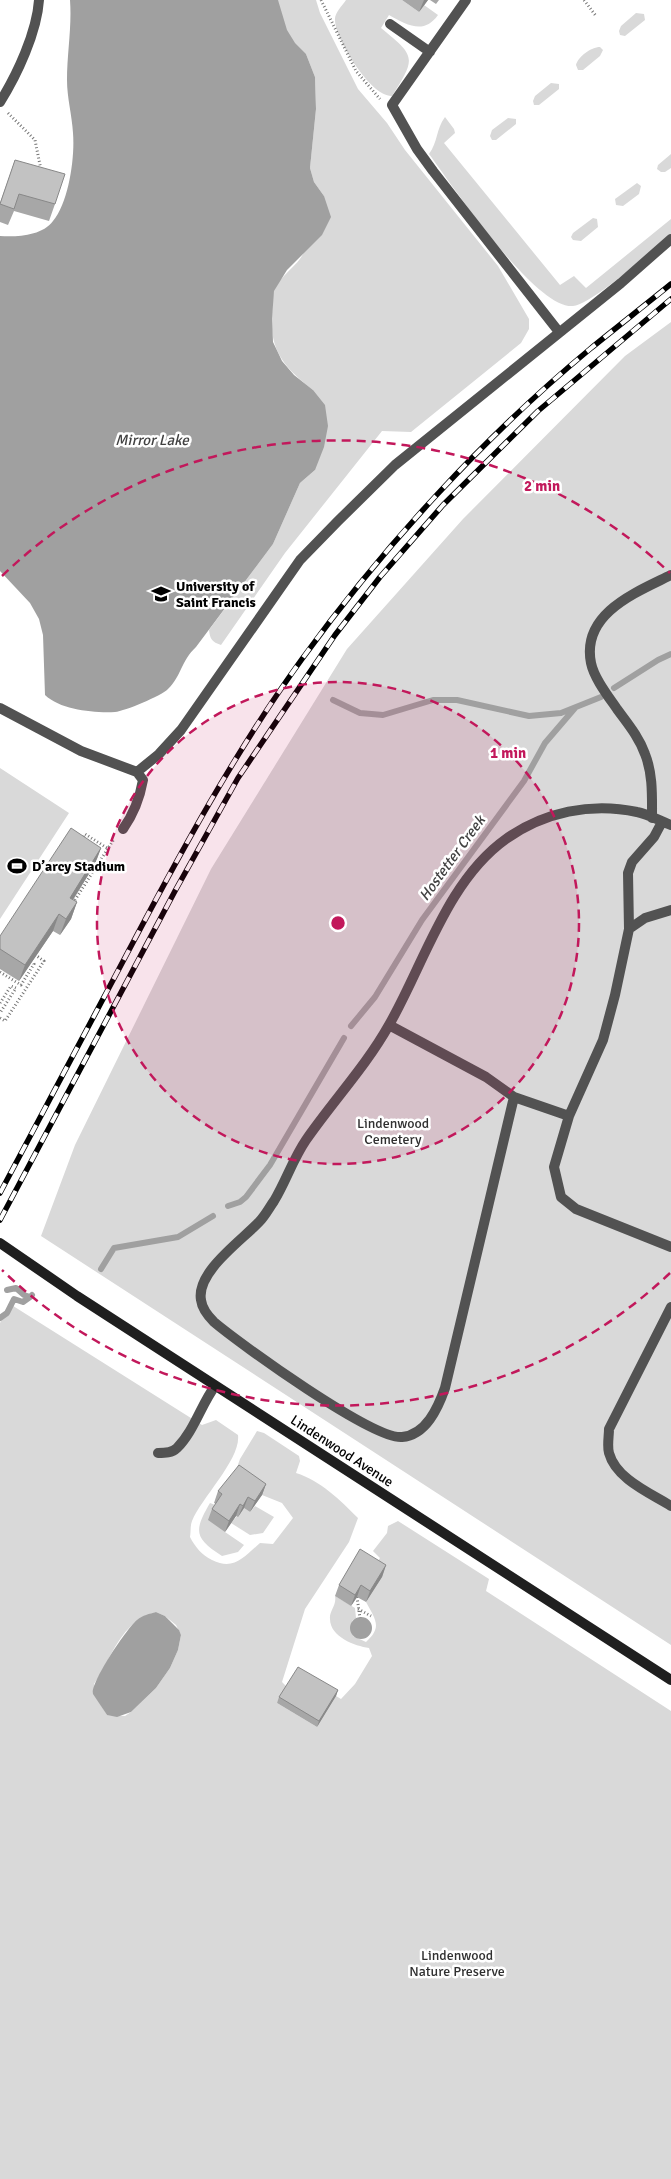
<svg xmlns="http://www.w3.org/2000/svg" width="671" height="2179" font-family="Signika,sans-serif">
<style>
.green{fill:#d9d9d9;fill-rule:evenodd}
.water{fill:#a0a0a0}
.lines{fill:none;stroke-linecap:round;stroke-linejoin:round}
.stream{stroke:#a0a0a0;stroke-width:6}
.path{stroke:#747474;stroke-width:3;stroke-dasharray:1 2.5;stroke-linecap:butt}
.lane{stroke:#525252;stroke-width:10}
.secondary{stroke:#1f1f1f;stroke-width:10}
.rail-casing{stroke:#000;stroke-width:5.5}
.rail{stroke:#fff;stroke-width:4;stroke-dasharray:11;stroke-linecap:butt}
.wall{fill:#a7a7a7}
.shaded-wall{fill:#888}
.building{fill:#c2c2c2;stroke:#888}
.ring{fill:none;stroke:#c2185b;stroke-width:2.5;stroke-dasharray:9 6}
.labels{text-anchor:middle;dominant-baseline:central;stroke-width:5;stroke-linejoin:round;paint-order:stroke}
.poi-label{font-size:14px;font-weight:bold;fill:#000;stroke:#fff;text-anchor:start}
.park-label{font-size:14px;fill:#303030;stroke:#fff}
.street-label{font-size:14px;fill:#000;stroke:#fff}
.water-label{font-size:15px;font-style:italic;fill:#414141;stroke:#fff}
.centre{fill:#c2185b;stroke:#fff;stroke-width:2.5}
.ring-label{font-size:15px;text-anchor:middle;font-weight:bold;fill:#c2185b;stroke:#fff;stroke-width:5;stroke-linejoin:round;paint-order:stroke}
</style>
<rect width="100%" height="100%" fill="#fff"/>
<path class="green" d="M271,0H316L320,13L358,89L387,123L405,150L498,266L529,319V329L521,343L411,432L382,431L285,553L221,645C212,642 210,639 209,630L273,544L300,483L315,470L313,390C285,368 269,351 272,313C273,306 272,296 274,290C281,275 298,265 303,254C313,237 318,215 324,196L314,182L310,168L316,109L315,77L306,54L297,53Z
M346,0H402L419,12L424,5L438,15C424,35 407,25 389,15L381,28C415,56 417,57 392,96C371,97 336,40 335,21C334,13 342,6 346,0Z
M636,13L644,14L645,20L625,36L620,35L619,31L621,26Z
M600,47L603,50L600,56L583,70H578L576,65C578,57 591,47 600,47Z
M551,83L559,84V89L539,105H534L533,101L535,96Z
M445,117L454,129L455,133L444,143L560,285L574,276L586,288L671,219V235C653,249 593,304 573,306C535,309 452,185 429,154C438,142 436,129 445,117Z
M508,118L516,119V124L496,140H492L490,136L492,130Z
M671,154V168L665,172H661L657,169L658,165Z
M637,183L641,186L639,194L623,206L616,205L615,199Z
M593,218L597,219L598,227L581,241L573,240L571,237L573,233Z
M671,322V1645L41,1236L75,1145L211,869L347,649L463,519L625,356Z
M0,768L69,813L0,919Z
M10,1304L202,1425L216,1420L238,1435C241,1459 202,1497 192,1521C190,1526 191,1532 190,1537C195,1547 202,1555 212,1560C234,1571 244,1557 260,1543L273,1544L293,1518L282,1503L262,1495L234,1476L240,1459L257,1431L264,1433L299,1456L300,1461L296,1473C321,1481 339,1499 358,1518L349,1542L305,1609L282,1682L287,1687L277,1703L317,1727L336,1696L341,1699L355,1684L372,1656L369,1648C355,1646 330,1637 330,1619C329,1611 337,1605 335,1596L355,1608L356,1618L352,1621L353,1636L366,1642C383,1627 375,1619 366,1602L382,1577L372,1570L380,1558L373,1551L387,1533L388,1526L398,1521L489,1579L486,1591L671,1711V2179H0V1323ZM156,1612L165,1616L176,1625L181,1635L178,1650L170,1668L156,1688L131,1712L125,1716L107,1715L99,1702L94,1684C113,1656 120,1622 156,1612Z
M210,1503L218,1506L225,1532L244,1545L238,1552L222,1556C195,1538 193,1532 210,1503Z
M255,1506L274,1517L263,1533L250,1535L231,1523L244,1508L250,1512Z"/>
<path class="water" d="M70,0H278L287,30L295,43L306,54L315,77L316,109L310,168L314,182L324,196L331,217L322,235L287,270L274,291L272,319L273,342L282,361L294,375L313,390L325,405L328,426L324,447L315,470L300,483L273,544L196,647C181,661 181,677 168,689C161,696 125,711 115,712C93,713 61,710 45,695L43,635L39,619L30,603L0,571V236C17,237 42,236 53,221C69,202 75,157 73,133C72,115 67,98 67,80C67,53 72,27 70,0Z
M156,1612L165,1616L179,1630L181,1635L178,1650L170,1668L156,1688L131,1712L117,1717L107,1715L93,1694C90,1683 127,1628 137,1620C143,1615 149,1614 156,1612Z
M350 1628a11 11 0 1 1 22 0a11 11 0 1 1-22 0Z"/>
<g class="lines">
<path class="stream" d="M614,688L658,660L671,654
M333,700L360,713L383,715L433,700H457L529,716L561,713L601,697
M351,1026L375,997L422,920L524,781L545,743L575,708
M228,1206L240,1202L246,1197L270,1165L344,1038
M101,1269L114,1248L178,1237L213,1216
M7,1290L16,1288L24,1295L30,1297L32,1295
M0,1318L7,1313L14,1299L23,1302L30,1297"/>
<path class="path" d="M321,0L356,71L380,99
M584,0L596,16
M8,113L35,140L41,170
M82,840L85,834L107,848
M73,903L114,839
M0,972L21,985L34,964L33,962
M0,1003L11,986L16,988L0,1013
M0,1018L5,1021L44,961L37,956
M357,1597L360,1618
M358,1609L371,1616"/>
<path class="lane" d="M466,0L392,105L417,149L433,171L559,332
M390,24L430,52
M0,102C17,75 37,32 39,0
M0,708L81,751L137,772L159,754L181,730L300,560L338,521L395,465L621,283L671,239
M652,818C652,796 653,774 645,754C639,737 628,724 617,709C608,696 594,678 591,663C581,613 637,592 671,575
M123,829C133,815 140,797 143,780L137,772
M629,929L645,918L671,910
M389,1025L486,1077L514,1097L569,1116L554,1167L561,1197L576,1209L671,1247
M514,1097L445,1388C438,1408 426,1435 402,1437C373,1440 240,1344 214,1322C208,1316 202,1308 201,1300C196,1272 241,1241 259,1222C265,1216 269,1208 274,1201C286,1181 293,1159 306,1140C333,1101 366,1066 389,1025C424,964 447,881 506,839C544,812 591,802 637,812C648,814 660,821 671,825
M569,1116L603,1040L615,995L629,929L628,873L632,862L654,837L662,822
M671,1307L609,1429C609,1436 607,1446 609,1453C616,1479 650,1493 671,1506
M158,1453C165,1453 172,1453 177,1448C194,1431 201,1405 215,1386"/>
<path class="secondary" d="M0,1243L77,1296L671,1680"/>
<g class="rail-casing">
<path id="rail" d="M0,1193C43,1112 86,1031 129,950C182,850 236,750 302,659C383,547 484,437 590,349C617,327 644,306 671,284
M0,1220L175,891L238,778L335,635L380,577L443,505L538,411L671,299"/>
</g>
<use href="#rail" class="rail"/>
</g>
<path class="wall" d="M402,0H428L419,12Z
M430,0H439L436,4Z
M15,160L55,204L49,221L14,211L8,225L0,222V203Z
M101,848L95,864L73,900L77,902L71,919L60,935L53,931L19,981L0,969V936Z
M266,1484L262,1495L250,1512L244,1508L238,1517L236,1516L225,1532L208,1520L212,1509L216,1504L214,1503L218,1491Z
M386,1565L382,1577L366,1602L357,1597L351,1606L335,1596L339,1585Z
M338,1690L336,1696L317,1727L277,1703L279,1697Z"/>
<path class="shaded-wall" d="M424,0H428L419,12Z
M101,848L95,864L64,914L70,898Z
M77,902L71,919L60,935L66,919Z
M59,914L53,931L19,981L25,965Z
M266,1484L262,1495L250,1512L255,1501Z
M248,1497L244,1508L238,1517L243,1506Z
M240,1504L236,1516L225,1532L229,1521Z
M386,1565L382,1577L366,1602L370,1591Z
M361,1585L357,1597L351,1606L355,1595Z
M338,1690L336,1696L317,1727L319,1721Z"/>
<path class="building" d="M15,160L65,174L55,204L19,194L14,209L0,204Z
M71,828L101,848L70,898L77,902L66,919L59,914L25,965L0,949V936Z
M239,1465L266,1484L255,1501L248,1497L243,1506L240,1504L229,1521L212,1509L222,1494L218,1491Z
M360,1549L386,1565L370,1591L361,1585L355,1595L339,1585Z
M298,1667L338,1690L319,1721L279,1697Z"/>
<circle cx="338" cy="923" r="241" fill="#c2185b" fill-opacity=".12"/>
<g class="ring">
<circle cx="338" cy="923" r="241"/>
<path d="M670 1273A483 483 0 0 1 2 1270M2 576A483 483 0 0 1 670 573"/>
</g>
<defs>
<g id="university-bare" transform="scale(1.5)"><path d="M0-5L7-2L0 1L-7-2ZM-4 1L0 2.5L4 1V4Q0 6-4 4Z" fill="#000" stroke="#fff" stroke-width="2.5" paint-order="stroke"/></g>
<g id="stadium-bare" transform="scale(1.5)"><path d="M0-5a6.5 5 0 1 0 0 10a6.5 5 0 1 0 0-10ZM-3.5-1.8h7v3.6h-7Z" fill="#000" stroke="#fff" stroke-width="2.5" paint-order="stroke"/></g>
</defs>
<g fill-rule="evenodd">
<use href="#university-bare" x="161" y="594"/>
<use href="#stadium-bare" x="17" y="866"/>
</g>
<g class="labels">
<g class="poi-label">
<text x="176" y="586">University of<tspan x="176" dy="16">Saint Francis</tspan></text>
<text x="32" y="866">D’arcy Stadium</text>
</g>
<g class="park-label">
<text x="393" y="1123">Lindenwood<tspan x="393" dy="16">Cemetery</tspan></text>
<text x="457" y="1955">Lindenwood<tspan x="457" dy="16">Nature Preserve</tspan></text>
</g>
<g class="street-label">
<text transform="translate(342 1451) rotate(33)">Lindenwood Avenue</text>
</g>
<g class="water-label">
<text x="152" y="440">Mirror Lake</text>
<text transform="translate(452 858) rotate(-54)">Hostetter Creek</text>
</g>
</g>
<circle cx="338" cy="923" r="8" class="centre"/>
<g class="ring-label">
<text x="542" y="491">2 min</text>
<text x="508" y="758">1 min</text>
</g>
</svg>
